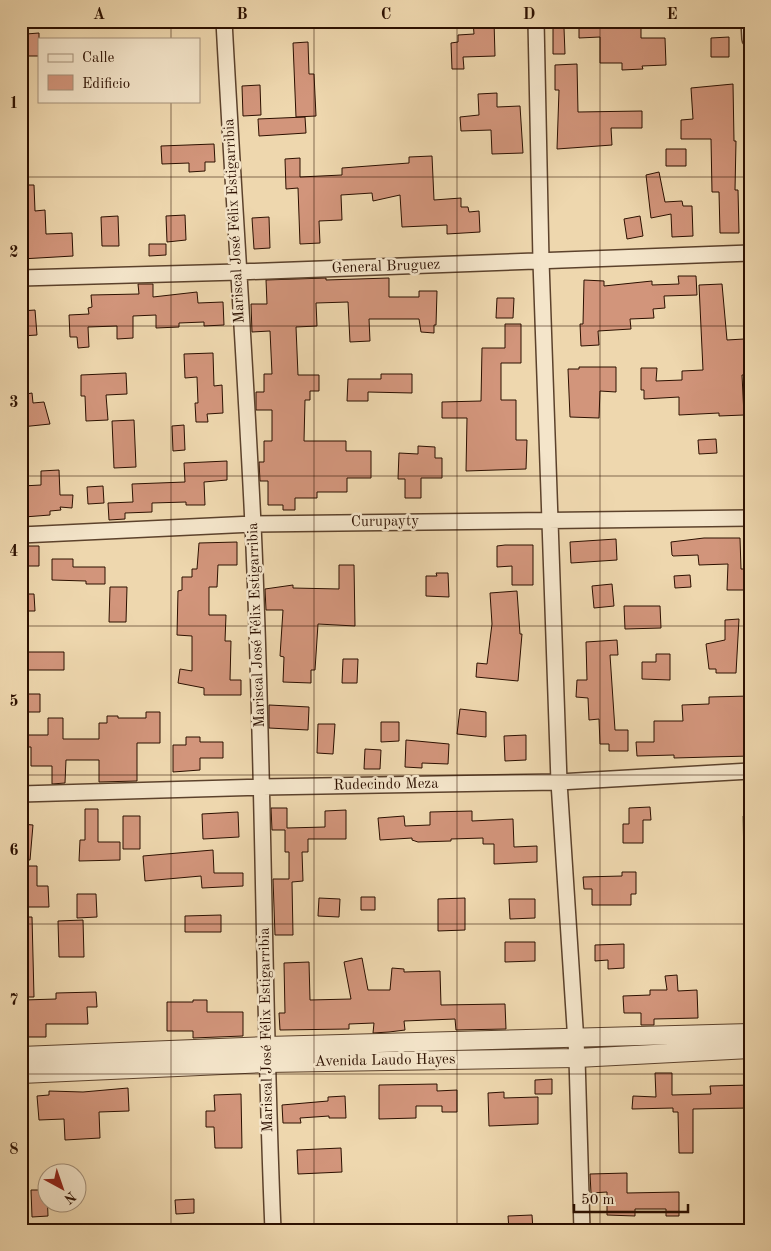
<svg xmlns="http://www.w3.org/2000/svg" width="771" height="1251" font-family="'Old Standard TT',serif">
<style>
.green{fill:#bcbd88;stroke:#746644}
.building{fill:#d2957b;stroke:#2c1000}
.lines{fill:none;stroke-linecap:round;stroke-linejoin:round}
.minor-casing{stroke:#5c422c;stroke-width:18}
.tertiary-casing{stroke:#5c422c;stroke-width:20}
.minor{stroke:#f4e5ca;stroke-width:15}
.tertiary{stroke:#f4e5ca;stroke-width:18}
.grid{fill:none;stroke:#2c1000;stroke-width:1;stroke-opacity:0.55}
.labels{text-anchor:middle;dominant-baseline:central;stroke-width:5;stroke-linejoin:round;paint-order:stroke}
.street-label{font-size:15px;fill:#2c1000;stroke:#f4e5ca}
.neatline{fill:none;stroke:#2c1000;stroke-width:2}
.grid-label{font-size:16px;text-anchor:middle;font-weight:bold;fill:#2c1000}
</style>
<rect width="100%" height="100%" fill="#eed7ae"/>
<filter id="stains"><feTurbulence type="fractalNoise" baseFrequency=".004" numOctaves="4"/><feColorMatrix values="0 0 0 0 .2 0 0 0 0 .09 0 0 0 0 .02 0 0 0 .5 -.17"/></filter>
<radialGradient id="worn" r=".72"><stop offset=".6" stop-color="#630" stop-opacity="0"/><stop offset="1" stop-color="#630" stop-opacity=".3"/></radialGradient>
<path class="green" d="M743,816H750V981H747Z"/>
<path class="building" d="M473,21H494L495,56L463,57L464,69H452L451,43L458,42V35L474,34Z
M579,21H641V38H665L666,65L642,66L643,69L622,70V63H600V37L579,38Z
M553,28H564L565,54H553Z
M39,33V56H27L26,34Z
M729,37V57H711V38Z
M308,42L309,74H314L316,116L296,117L293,43Z
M577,64L578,112L642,111V128H611L612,145L557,149L559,90H555V65Z
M733,84L734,141H736L735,190H738L739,233H720L719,192H712L711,139H681V120L693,119L691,88Z
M260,85L261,115L243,116L242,86Z
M497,93V107L520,106L523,153L492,154L491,130L461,131L460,117L479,115L478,94Z
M305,117L306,133L259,136L258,119Z
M214,144L215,162H205V171L189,172V163L162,164L161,146Z
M666,149H686V166H666Z
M432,156L434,200L461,198V207H468L469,212L479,211L480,232L447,234V225L402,227L400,195L373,201L372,193L341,195L342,220L319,221L320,243L300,244L298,188L286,189L285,159L300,158V177L342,175V168L409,163V157Z
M659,172L665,202L682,201L683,206H692L693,236L672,237L671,214L651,218L646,175Z
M23,185H34L35,211L45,210L46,234L72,233L73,256L21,259V227H24Z
M185,215L186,240L167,242L166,216Z
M118,216L119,246H102L101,217Z
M640,216L643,236L627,239L624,219Z
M269,217L270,248L254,249L252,218Z
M149,244H166V255L149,256Z
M678,276H696L697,295L664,296L665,308L653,309L654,318L630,319L631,329L598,331L599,345L581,346L580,324H583L584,280L604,281V286L652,281V285L679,284Z
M326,278V280L389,278V297H419V291H437L436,325H434V333L421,332L419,319H369L370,341L350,342L348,302L316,303L317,326L296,327L298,375H319V391H310V400H305L304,441H346V451H371V478H347V492H317V498H295V510H283V505H268V481H260L259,462H264V441H272V410H256V392H264V374H272L270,331L252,332L251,304H267L266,280Z
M138,284H153V297L197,292L198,303L223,302L224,325L204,326V322L179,323V327L156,328V315L133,316V338L117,339V326L88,327L89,347L78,348L77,337H70L69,315L89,314L88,308L92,307L91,295L139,294Z
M722,284L727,340L744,339L746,375H742L744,415L719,416V413L679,415V397L644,399V390H641V368H657L656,381L682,380V371L703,370L699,285Z
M497,298H514L513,318H496Z
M35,310L37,335L21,336V311Z
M505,324H521V363H501V400H516V440H527L526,469L466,471L467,418H442V402L481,401L482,348H505Z
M213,353L214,386L222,385L223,413L207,414L208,422H196L195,403H198L197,377L185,378L184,354Z
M579,367H616V392L600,391L599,418L570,417L568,369H579Z
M126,373L127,394L106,395L108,420L86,421L85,396H81V375Z
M381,374H412V393L368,392V401H347L348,379H381Z
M32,393L33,403L44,402L50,424L21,427V395Z
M134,420L136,467L114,468L112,421Z
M184,425L185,450L173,451L172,426Z
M716,439L717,453L699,454L698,440Z
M418,446L435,447V458H442V478H421V498H405V479H398L399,453L418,454Z
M227,461V480L204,482L205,505H186V502L152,503V512L125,513V519L109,520L108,503L133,502L132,484L185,482L184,463Z
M59,470L60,495H73L72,508L60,507L61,510L50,511V515L24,517L22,486L41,485V471Z
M103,486L104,503L88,504L87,487Z
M704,538H740L741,569H748L746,590H727L728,564L699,565L698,555L673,556L672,555L671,542Z
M616,539L617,560L571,563L570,542Z
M237,542V565H218L217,587H209V615H226L225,641H231L230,680H241V695H204V688L178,683L180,669L192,671V636L177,635L178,591L182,590V577H192V569H197L199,543Z
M505,545H533V585H512V566L497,567V546Z
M21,546H39V566H21Z
M52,559H73V567H105V584H86V581L52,580Z
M339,565H354L355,626L318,624L315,670H311V683L283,682L284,657L280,656L283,610H266L265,589L293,585V588L339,589Z
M436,573H448L449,597L426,596V576H437Z
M690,575L691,587L675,588L674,576Z
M612,584L614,606L594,608L592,586Z
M110,587H127L126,622H109Z
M517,591L520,634H522L518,681L476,677L477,663L487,664L492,624L490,593Z
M21,594H34L35,611H21Z
M624,606H660L661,628L625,629Z
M739,619L736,673H716V669H709L706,644L725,640V620Z
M617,640L618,655H610L615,730H628V751H609V744H600L599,719L589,720L588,698L576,697L577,680H587L586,642Z
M24,652H64V670H24Z
M656,654H670V680L642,679V662H656Z
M343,659H358L357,683H342Z
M21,694H40V712H21Z
M750,696V756L674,758V755L637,756L636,742H654V721H683L682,705L709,704V697Z
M269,705L309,707L308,730L269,728Z
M460,709L486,712V737L457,734Z
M146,712H160V743H137V781L99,782V760H66L65,783L52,784V766H31V747H21V735H48V718H63V739H99V723H107V716H118V718H146Z
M381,722H399V741L381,742Z
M318,724H335L333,754L317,753Z
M526,735V760L505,761L504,736Z
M186,737H200V742H223V758H200V770L173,772V745H186Z
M406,740L449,744L448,764L422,763V768L405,767Z
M365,749L381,750L380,769H364Z
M650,807L651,820H643V843H623V824H629V808Z
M271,808H287V828L325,827V811L346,810V839H308V852H302L303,881L292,882L293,935H275L273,879H289V852H285V830H272Z
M85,809H98V842H120V860L79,861L80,840H85Z
M472,811V821L513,819L514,847L537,846V862L494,864V844H483V838L451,839V841L418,842L412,840V838L380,840L378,818L404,816L405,826L430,825V812Z
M238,812L239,837L203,839L202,814Z
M123,816H140V849H123Z
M21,824L33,825L30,860L21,859Z
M213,850L214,873H243V886L202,888L201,876L145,881L143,856Z
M21,866H37V886H48L49,907H21Z
M622,872H636V894H631V905H592V889H584L583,877L622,876Z
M77,894H96L97,917L77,918Z
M361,897H375V910H361Z
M319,898L340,899L339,917L318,916Z
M465,898V930L438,931V899Z
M509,899H535V918L510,919Z
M221,915V932H185V916Z
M21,917H32L34,997H21Z
M83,920L84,957H59L58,921Z
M505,942H535V961L505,962Z
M624,944V968L608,969V960L595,961V945Z
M362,958L368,990H390L392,968L404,969V972L440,971L441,1005L505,1004L506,1029L456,1030L455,1019L404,1021L405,1030L389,1032L373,1033L374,1023L349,1024V1029L280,1030L279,1013H285L284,963L309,962L310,1000L351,999L344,962Z
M677,975L678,991L697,990L698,1018L654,1019V1025H641V1013H624L623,996L650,995V990H667L665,976Z
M96,992L97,1007H87L88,1024H46V1037H25L24,1000L56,999V993Z
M193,1000H207V1012H243V1036L193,1038V1031H167V1002H193Z
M655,1073H672V1095L711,1094L710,1086L750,1085L748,1108L693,1109V1153H679L678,1112H673V1108L632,1109L633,1096L656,1097Z
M552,1079V1094H535V1080Z
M437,1084V1091L457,1090V1112H442V1106H416V1118L379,1119V1085Z
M128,1088L129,1111L99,1112L100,1138L65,1140L64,1119L39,1120L37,1096L49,1095V1091L83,1092Z
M504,1092V1098L538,1097V1124L489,1126L488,1093Z
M241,1094L242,1148H215L214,1127H206V1111H215L214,1095Z
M345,1096L346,1118H329V1116L300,1118L301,1123H283L282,1105L328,1101V1097Z
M341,1148L342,1172L298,1174L297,1150Z
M627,1173V1193L679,1192V1216H666V1209H635V1216L607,1215V1192L591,1193L590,1174Z
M31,1190H47L48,1216L32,1217Z
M194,1199V1213L176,1214L175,1200Z
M532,1215L533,1230H509L508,1216Z"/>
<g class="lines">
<g class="minor-casing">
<path id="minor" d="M224,21C233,189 245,357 253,525C264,760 263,995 273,1230
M536,21L541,261L559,782L577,1058L582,1230
M749,21L750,39
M21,278L238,272L750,253
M21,535L253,524L750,518
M21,794L263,787L559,782L750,771"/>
</g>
<g class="tertiary-casing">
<path id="tertiary" d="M21,1056L267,1046L750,1033
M21,1074L266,1063L577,1058L750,1049"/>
</g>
<use href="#minor" class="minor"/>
<use href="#tertiary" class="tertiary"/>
</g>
<path class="grid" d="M171,21V39M314,21V1230M457,21V1230M600,21V1230M171,101V1230M21,177H750M21,326H750M21,476H750M21,626H750M21,775H750M21,924H750M21,1074H750"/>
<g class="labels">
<g class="street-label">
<text transform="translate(235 221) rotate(-93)">Mariscal José Félix Estigarribia</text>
<text transform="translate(386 267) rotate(-2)">General Bruguez</text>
<text transform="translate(385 522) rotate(-1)">Curupayty</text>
<text transform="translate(257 625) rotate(-92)">Mariscal José Félix Estigarribia</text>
<text transform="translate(386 785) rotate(-1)">Rudecindo Meza</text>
<text transform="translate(267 1030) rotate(-91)">Mariscal José Félix Estigarribia</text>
<text transform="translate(385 1061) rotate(-1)">Avenida Laudo Hayes</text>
</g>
</g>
<rect width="771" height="1251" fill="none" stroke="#eed7ae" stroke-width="55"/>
<rect x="38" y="38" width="162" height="65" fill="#f4e5ca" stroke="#a49079"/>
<rect x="48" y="54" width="25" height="8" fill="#f4e5ca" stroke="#a49079"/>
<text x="82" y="62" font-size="15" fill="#2c1000">Calle</text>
<rect x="48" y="75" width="25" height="15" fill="#d2957b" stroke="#a49079"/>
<text x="82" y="88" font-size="15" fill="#2c1000">Edificio</text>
<g transform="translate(62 1188) rotate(140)"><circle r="24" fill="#f4e5ca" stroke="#a49079"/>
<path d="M0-4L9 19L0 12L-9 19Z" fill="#8f2418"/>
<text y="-8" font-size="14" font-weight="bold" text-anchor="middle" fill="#2c1000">N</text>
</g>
<path d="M574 1204v8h114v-8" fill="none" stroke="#2c1000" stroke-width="2.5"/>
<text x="581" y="1204" font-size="15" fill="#2c1000" stroke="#f4e5ca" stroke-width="4" paint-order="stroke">50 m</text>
<rect x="28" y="28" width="716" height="1196" class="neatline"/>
<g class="grid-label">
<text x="99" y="19">A</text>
<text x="242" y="19">B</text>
<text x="386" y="19">C</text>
<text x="529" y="19">D</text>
<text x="672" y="19">E</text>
<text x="14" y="108">1</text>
<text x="14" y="257">2</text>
<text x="14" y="407">3</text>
<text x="14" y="556">4</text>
<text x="14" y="706">5</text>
<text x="14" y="855">6</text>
<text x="14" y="1005">7</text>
<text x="14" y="1154">8</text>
</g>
<rect width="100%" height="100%" filter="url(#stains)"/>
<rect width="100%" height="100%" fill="url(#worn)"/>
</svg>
